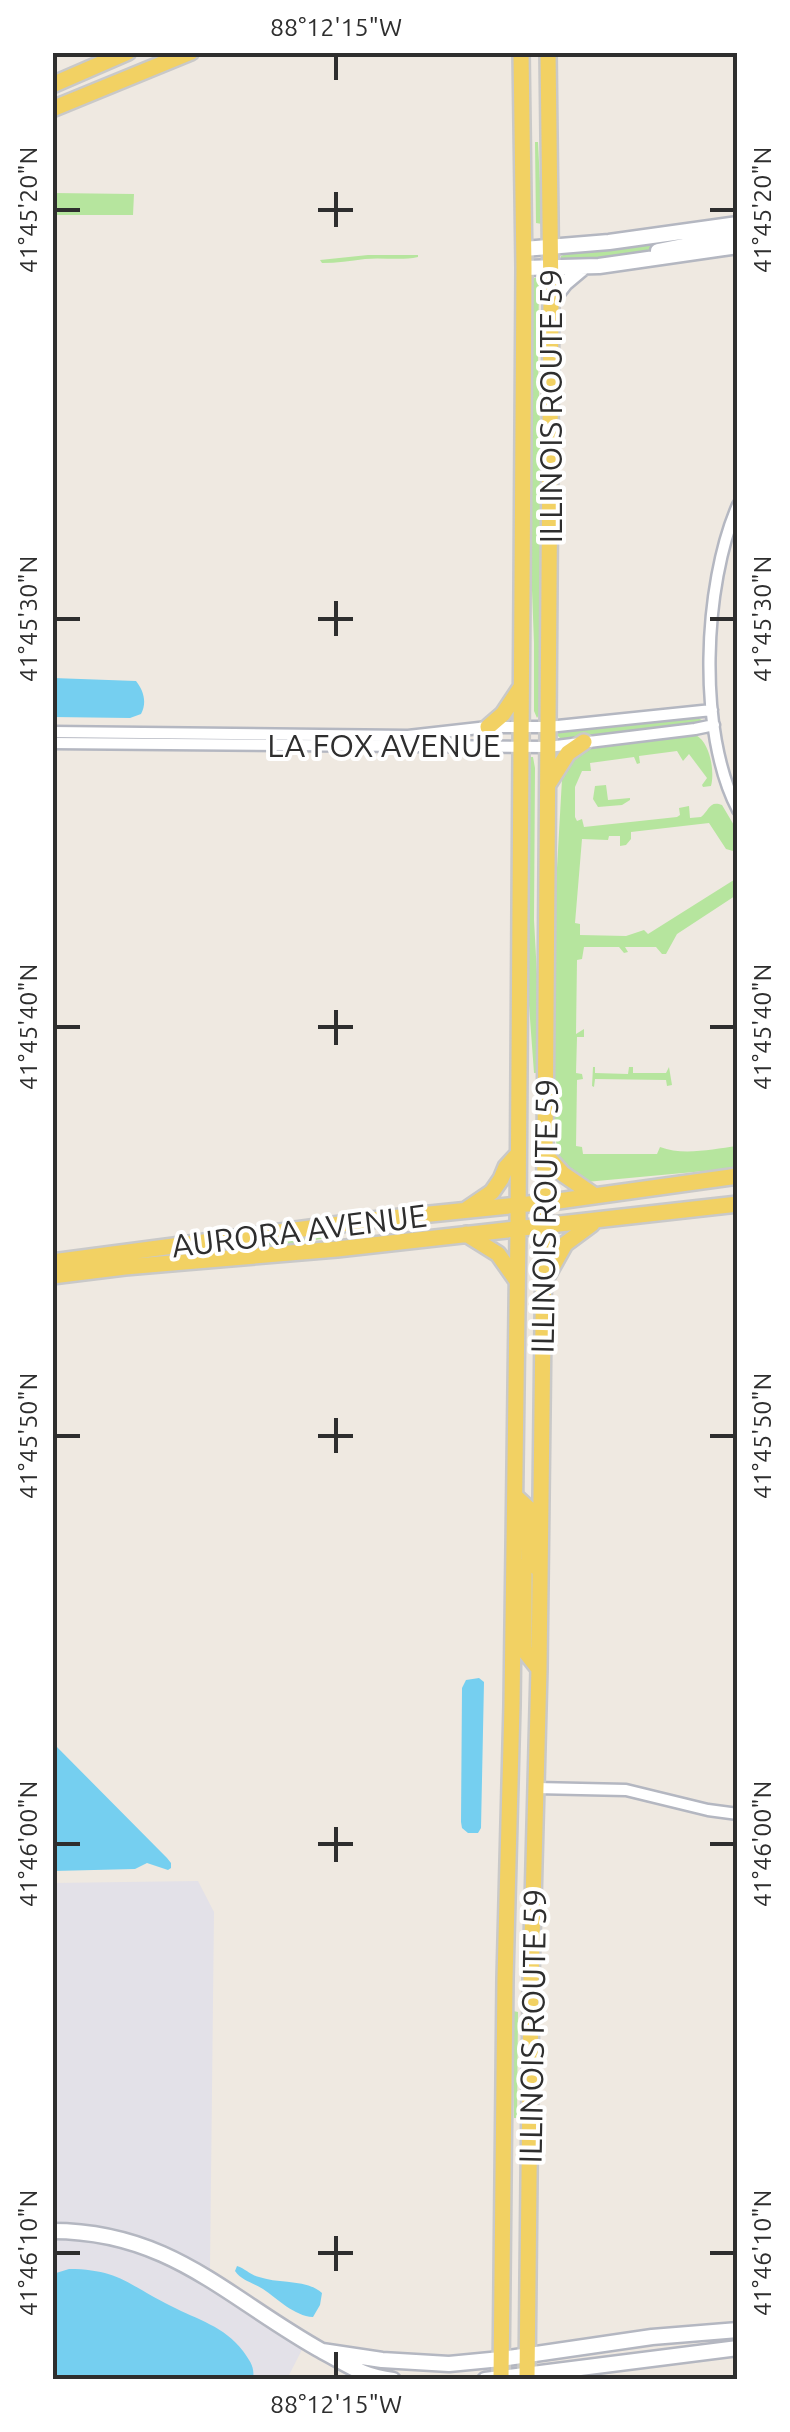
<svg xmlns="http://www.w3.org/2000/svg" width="790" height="2432" font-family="Ubuntu,sans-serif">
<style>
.industrial{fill:#e3e1e8}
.green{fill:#b6e59e}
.water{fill:#75cff0}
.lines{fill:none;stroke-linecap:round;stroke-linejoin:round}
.street-casing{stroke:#b4b7c1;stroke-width:15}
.secondary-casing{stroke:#b4b7c1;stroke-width:19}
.primary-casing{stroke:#c9c9c9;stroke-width:20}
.street{stroke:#fff;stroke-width:10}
.secondary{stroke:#fff;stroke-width:14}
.primary{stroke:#f2d163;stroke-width:15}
.ticks{fill:none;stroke:#2e2e2e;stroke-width:4}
.labels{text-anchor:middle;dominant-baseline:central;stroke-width:8;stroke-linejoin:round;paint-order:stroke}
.street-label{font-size:32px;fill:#2e2e2e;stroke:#fff}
.neatline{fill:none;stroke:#2e2e2e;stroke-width:4}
.ticks-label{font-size:25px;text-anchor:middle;fill:#2e2e2e}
</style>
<rect width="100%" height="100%" fill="#efe9e1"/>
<path class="industrial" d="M198,1881L214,1912L210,2269L308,2338L287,2379H53L52,1883Z"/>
<path class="green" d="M535,142H538L542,224L536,223Z
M53,193L134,194L133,215H53Z
M726,232L608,261H561V256L566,254L664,242Z
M368,255H418V257C400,261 383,257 365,259C350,261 337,263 322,263L320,260Z
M537,277L539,281L538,366L542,478L540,713L537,718L534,711V643L530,538L532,279Z
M693,716L702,720L692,725L562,740L557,735L560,731Z
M696,735C710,743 715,771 711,786L703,787L702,785L707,778L689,754L683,761L677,751L639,756L640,763L637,764L634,757L590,763L591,771H582L575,787V817L577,821L582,819L584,827L677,817L680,815L679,808L689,806L690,818L701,817C709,811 709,800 722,805L738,832L737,849L733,851L726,849L709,823L631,832V839L626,845L620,846V836H609L608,840L582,839L575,923L580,924V935L626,936L644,930L648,934L737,878L738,894L677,934L666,954H662L656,947H625L628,952L624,953L619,947H584L582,959L577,960L576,1034L584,1029V1037H577L576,1073L582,1074L583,1079L577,1080L576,1146L582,1147L583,1154H657L660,1147C683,1156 713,1149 737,1146V1168L586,1182L561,1165L554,1132V921L562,779L566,766L582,750Z
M530,757H533L535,768L534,920L538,993L537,1073H534L527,978Z
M606,785L608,800L630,798V800L622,805L598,807L593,799L595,786Z
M593,1067H595V1073L628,1074L629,1067H633V1073H666L669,1067L672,1085L667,1086L666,1080L595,1079L594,1087L592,1086Z
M326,1234L327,1238L243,1252L181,1258V1254Z
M513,2011L518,2012L517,2118H514Z"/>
<path class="water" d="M53,678L136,681C144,691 147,703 141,714L130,718L53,717Z
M479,1678L484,1682L481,1828L478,1833H468L462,1828L461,1822L462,1688L466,1680Z
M52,1742L167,1858L171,1863V1868L168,1870L147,1863L135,1869L53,1871Z
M237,2266C246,2269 250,2275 259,2277C279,2284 307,2279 322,2293L320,2305L313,2317C294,2316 278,2299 263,2289C252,2282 242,2281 235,2271Z
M69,2269C119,2269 130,2286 171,2306C198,2320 224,2326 243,2351C250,2361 255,2367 253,2379L146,2380L93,2375L53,2379V2274Z"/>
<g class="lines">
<g class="street-casing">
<path id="street" d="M738,505C703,585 697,732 738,810
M52,732L408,736L488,727H548L712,710
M52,743L548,747L695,729L714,725
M536,1788L626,1790L708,1810L738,1814"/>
</g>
<g class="secondary-casing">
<path id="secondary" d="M524,249L609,242L738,224
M658,251L723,238L738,227
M524,268L599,266L738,246
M551,301L565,283L584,267
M52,2231C170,2231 227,2298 322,2351C349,2365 361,2376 393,2380
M322,2351L382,2360L449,2364L501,2359L652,2337L738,2330
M485,2380L738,2348"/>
</g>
<g class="primary-casing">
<path id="primary" d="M52,85L128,52
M52,109L191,52
M488,727L503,714L521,687
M549,783L568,753L584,742
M545,1154L563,1174L595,1196
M467,1209L492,1192L501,1179L506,1167L517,1155
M466,1234L498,1254L517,1281
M52,1262L371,1220L558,1201L738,1176
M52,1276L125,1267L337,1249L738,1204
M546,1278L565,1244L592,1224
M515,1496L529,1509V1562L540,1570
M514,1562L524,1574V1650L539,1669
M501,2380L505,1979L512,1705L518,1230L524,268L521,52
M527,2380L531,1981L539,1669L545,1154L551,301L548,52"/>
</g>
<use href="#street" class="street"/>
<use href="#secondary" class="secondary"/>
<use href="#primary" class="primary"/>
</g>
<path class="ticks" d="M336,55V80M336,192V227M55,210H80M318,210H353M710,210H735M336,601V636M55,619H80M318,619H353M710,619H735M336,1010V1045M55,1027H80M318,1027H353M710,1027H735M336,1418V1453M55,1436H80M318,1436H353M710,1436H735M336,1827V1862M55,1844H80M318,1844H353M710,1844H735M336,2236V2271M55,2253H80M318,2253H353M710,2253H735M336,2352V2377"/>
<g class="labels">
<g class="street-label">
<text transform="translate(550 406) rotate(-90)">ILLINOIS ROUTE 59</text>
<text x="384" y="745">LA FOX AVENUE</text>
<text transform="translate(544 1216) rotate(-89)">ILLINOIS ROUTE 59</text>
<text transform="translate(299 1230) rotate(-7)">AURORA AVENUE</text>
<text transform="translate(532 2026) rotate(-89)">ILLINOIS ROUTE 59</text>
</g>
</g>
<rect width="790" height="2432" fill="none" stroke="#ffffff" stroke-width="110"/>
<rect x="55" y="55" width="680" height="2322" class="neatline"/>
<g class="ticks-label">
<text x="336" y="36">88°12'15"W</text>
<text transform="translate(762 210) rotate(-90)" y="9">41°45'20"N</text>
<text transform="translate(28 210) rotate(-90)" y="9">41°45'20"N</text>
<text transform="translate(762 619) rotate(-90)" y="9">41°45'30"N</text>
<text transform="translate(28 619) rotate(-90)" y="9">41°45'30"N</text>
<text transform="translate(28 1027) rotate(-90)" y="9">41°45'40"N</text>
<text transform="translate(762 1027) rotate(-90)" y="9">41°45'40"N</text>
<text transform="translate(762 1436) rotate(-90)" y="9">41°45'50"N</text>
<text transform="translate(28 1436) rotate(-90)" y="9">41°45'50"N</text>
<text transform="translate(28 1844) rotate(-90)" y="9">41°46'00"N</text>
<text transform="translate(762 1844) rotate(-90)" y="9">41°46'00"N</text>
<text transform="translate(762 2253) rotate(-90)" y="9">41°46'10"N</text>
<text transform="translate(28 2253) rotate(-90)" y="9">41°46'10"N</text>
<text x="336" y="2413">88°12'15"W</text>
</g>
</svg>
